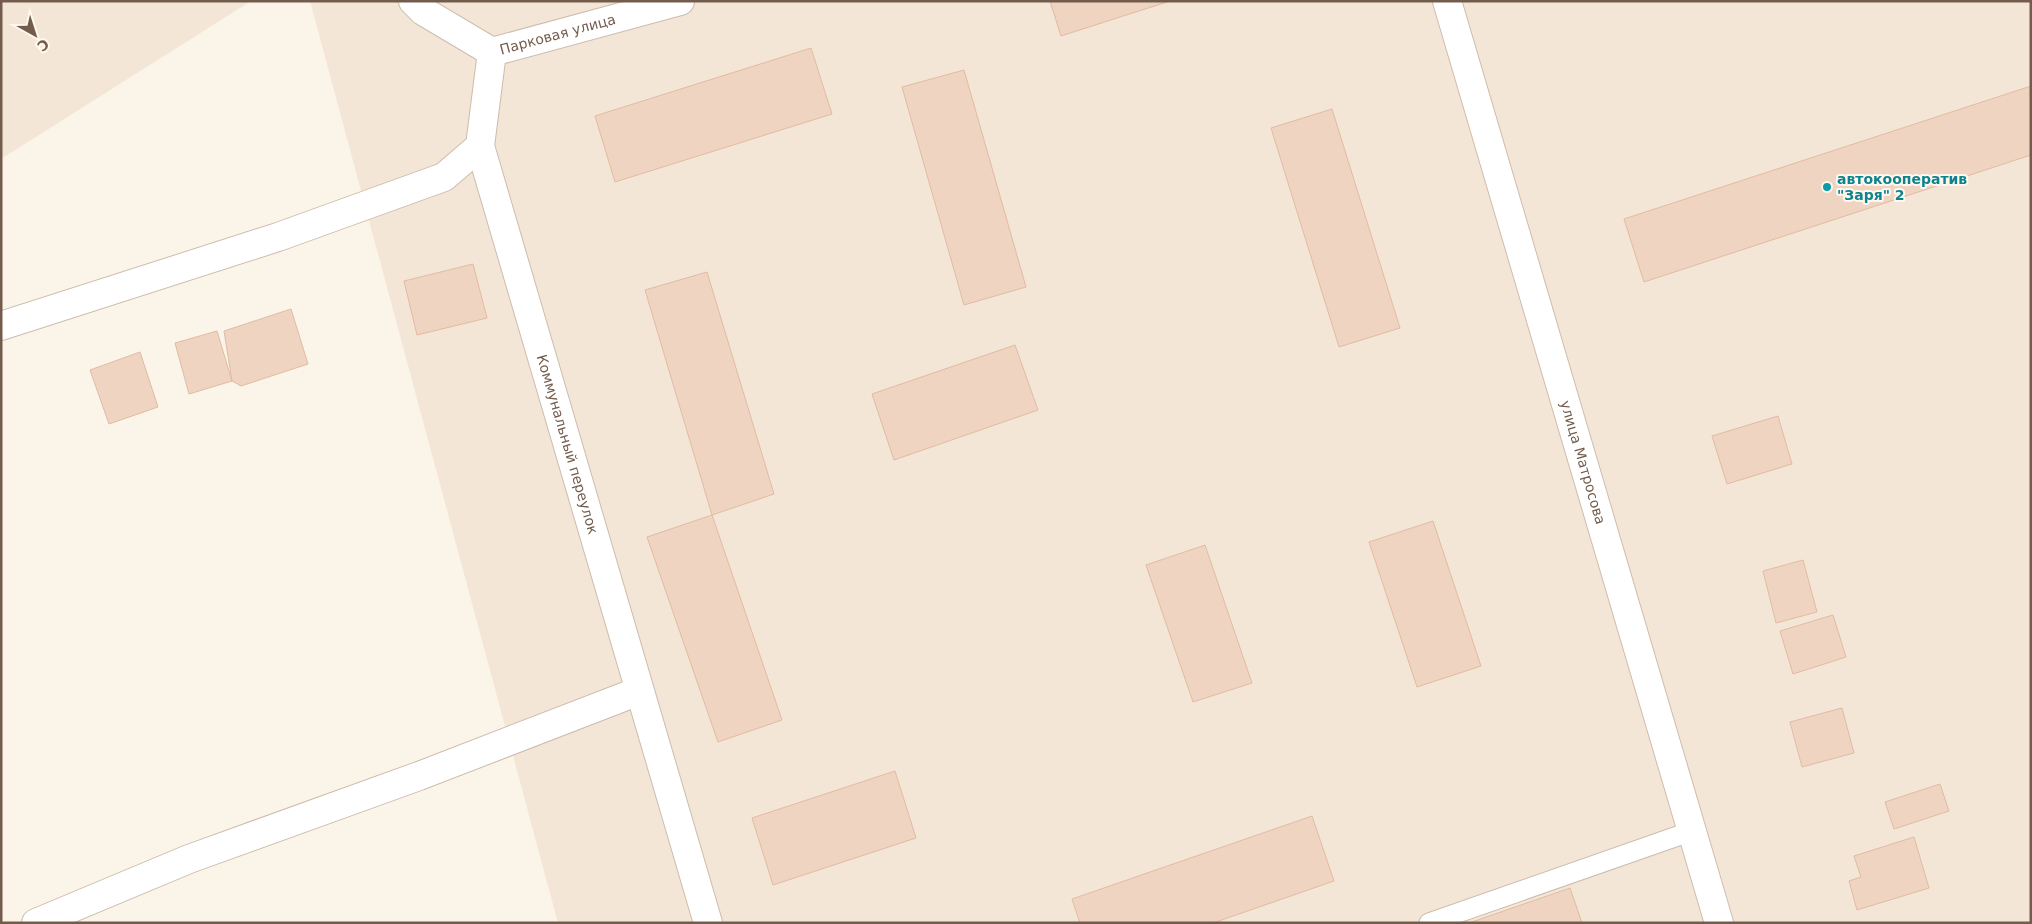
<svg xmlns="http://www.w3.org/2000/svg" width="2032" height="924" font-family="'DejaVu Sans',sans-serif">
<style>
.residential{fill:#f3e6d6}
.building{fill:#efd4c1;stroke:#e1bba2}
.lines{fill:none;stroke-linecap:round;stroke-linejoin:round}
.lane-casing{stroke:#cdbcae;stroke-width:21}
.street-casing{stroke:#cdbcae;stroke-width:30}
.secondary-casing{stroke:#d0bcac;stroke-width:30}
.lane{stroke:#fff;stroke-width:19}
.street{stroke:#fff;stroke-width:28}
.secondary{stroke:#fff;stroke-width:28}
.culture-dot{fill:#0f9aa8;stroke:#fef8ee;stroke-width:2}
.labels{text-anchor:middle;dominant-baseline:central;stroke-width:4;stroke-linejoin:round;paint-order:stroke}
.street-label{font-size:14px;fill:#745c4d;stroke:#fef8ee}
.culture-label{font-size:14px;font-weight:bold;fill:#0d838f;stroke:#fef8ee;text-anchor:start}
</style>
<rect width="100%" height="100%" fill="#fbf4e8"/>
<path class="residential" d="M1,1H251L1,159Z
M310,1H2031V923H558Z"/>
<path class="building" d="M1050,1H1170L1061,36Z
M811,48L832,114L615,182L595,116Z
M964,70L1026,287L964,305L902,87Z
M2031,86V155L1644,282L1624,219Z
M1332,109L1400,328L1339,347L1271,128Z
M473,264L487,318L417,335L404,281Z
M707,272L774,494L712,515L645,290Z
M291,309L308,364L241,386L232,381L224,331Z
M217,331L232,381L189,394L175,343Z
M1015,345L1038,410L894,460L872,394Z
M140,352L158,407L109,424L90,370Z
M1778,416L1792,464L1727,484L1712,436Z
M712,515L782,720L718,742L647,537Z
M1433,521L1481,666L1417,687L1369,542Z
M1205,545L1252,683L1193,702L1146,565Z
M1803,560L1817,612L1776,623L1763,571Z
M1833,615L1846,657L1793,674L1780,631Z
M1842,708L1854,753L1802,767L1790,722Z
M895,771L916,838L773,885L752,818Z
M1940,784L1949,811L1894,829L1885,802Z
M1312,816L1334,881L1213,923H1080L1072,899Z
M1914,837L1929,888L1857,910L1849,881L1861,877L1854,856Z
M1570,888L1582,923H1469Z"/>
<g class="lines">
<g class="lane-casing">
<path id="lane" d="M1429,923L1692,831"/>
</g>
<g class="street-casing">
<g id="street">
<path id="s1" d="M413,1L423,11L492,52L480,146L708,923"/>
<path id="s2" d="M492,52L680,1"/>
<path d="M1,326L278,237L444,177L480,146"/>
<path d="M36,923L189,859L419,776L639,691"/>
</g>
</g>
<g class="secondary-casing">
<g id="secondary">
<path id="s3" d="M1447,1L1719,923"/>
</g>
</g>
<use href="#lane" class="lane"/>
<use href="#street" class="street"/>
<use href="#secondary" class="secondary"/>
</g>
<circle class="culture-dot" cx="1827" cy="187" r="5"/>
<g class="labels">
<g class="street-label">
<text stroke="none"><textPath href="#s2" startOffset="68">Парковая улица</textPath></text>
<text stroke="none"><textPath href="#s1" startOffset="500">Коммунальный переулок</textPath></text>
<text stroke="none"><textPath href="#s3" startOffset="481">улица Матросова</textPath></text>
</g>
<g class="culture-label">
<text x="1837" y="179">автокооператив<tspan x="1837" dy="16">"Заря" 2</tspan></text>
</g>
</g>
<rect width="2032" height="924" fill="none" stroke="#745c4d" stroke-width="5"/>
<g transform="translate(35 35) rotate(141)" stroke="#fef8ee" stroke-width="4" paint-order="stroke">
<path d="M0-4L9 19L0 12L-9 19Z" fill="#745c4d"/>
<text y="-8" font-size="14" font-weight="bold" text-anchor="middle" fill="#745c4d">С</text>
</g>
</svg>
